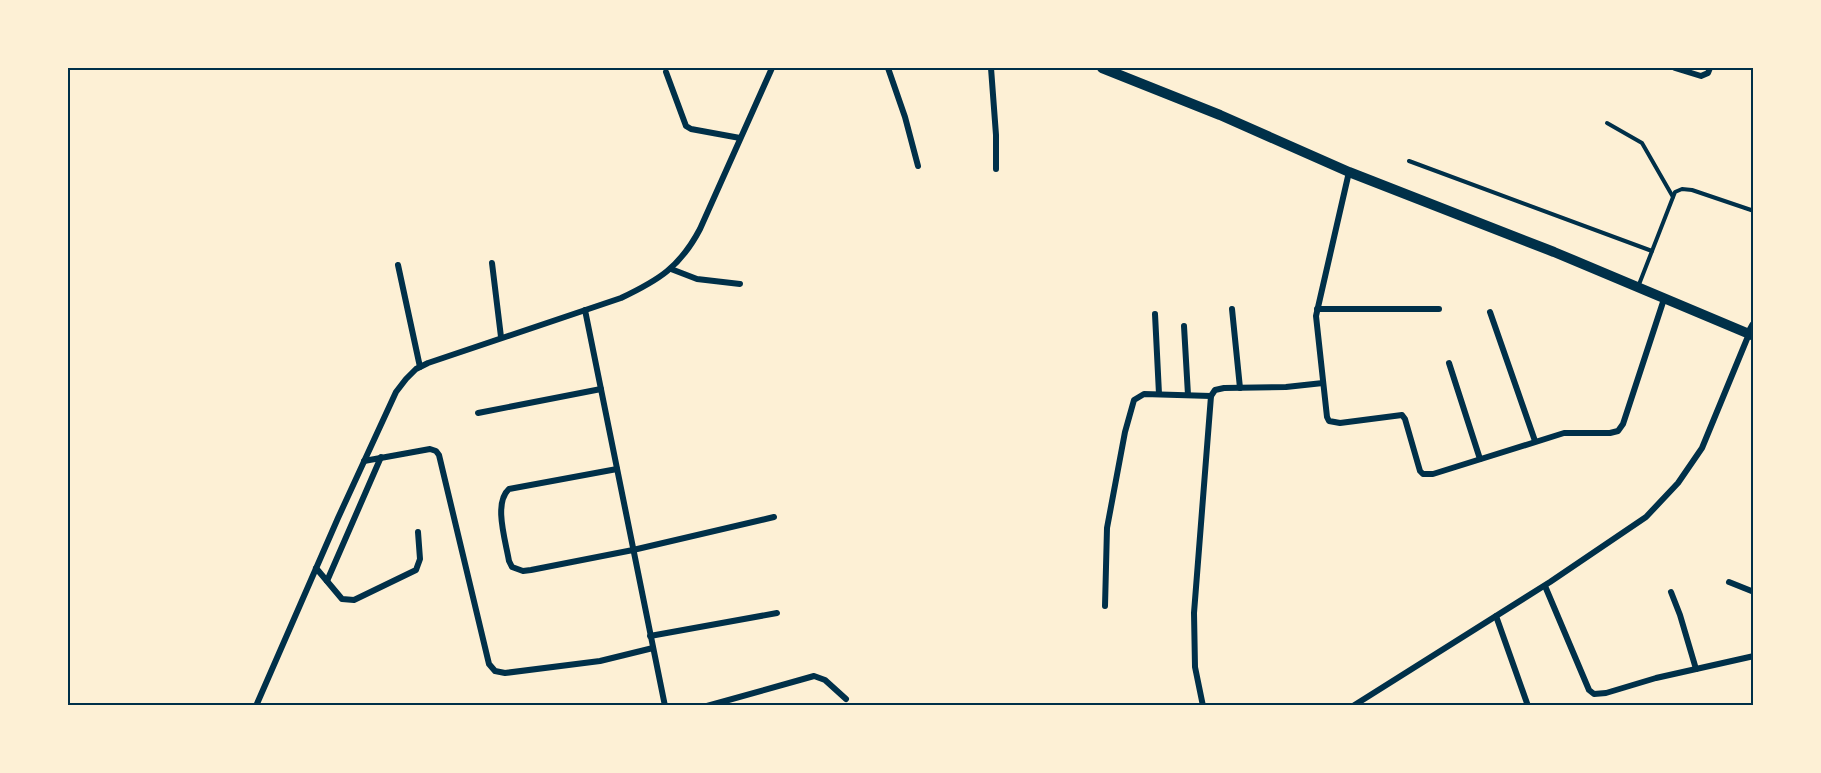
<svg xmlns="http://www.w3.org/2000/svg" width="1821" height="773" font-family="Roboto,sans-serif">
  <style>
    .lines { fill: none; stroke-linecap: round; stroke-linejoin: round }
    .service { stroke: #003049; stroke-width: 4 }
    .minor { stroke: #003049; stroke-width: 6 }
    .tertiary { stroke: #003049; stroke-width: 9 }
    .secondary { stroke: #003049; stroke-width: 10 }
    .neatline { fill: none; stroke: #003049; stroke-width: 2 }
  </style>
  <rect width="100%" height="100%" fill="#fdf0d5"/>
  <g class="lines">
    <g class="service">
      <path d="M1607,123l35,20 31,54"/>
      <path d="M1409,161l243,90"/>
      <path d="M1638,287l37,-95 7,-3 10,1 62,21"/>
    </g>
    <g class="minor">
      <path d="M888,68l17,49 13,49"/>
      <path d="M991,68l5,67v34"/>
      <path d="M1675,68l26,8 7,-3 2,-5"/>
      <path d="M666,72l20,54 5,3 49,9"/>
      <path d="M1349,172l-33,144 11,101 2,4 11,2 62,-8 3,4 15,52 3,3h10l131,-41h46l8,-2 5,-7 41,-125"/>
      <path d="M492,263l9,74"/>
      <path d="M398,265l22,102"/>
      <path d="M671,269l26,10 43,5"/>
      <path d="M1232,309l8,79"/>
      <path d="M1317,309h122"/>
      <path d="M585,310l80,396"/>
      <path d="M1490,312l45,129"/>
      <path d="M1155,314l4,80"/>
      <path d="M1184,326l4,69"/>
      <path d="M1449,363l31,96"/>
      <path d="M478,413l123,-24"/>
      <path d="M364,461l66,-12 6,2 3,4 50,209 6,7 10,2 95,-12 53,-13"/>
      <path d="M617,469l-108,20c-16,14 -3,53 0,72l3,6 11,4 8,-1 102,-20 141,-33"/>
      <path d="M316,568l26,31 12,1 62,-30 4,-11 -2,-27"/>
      <path d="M327,581l54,-124"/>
      <path d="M1729,582l25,10"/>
      <path d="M1545,586l44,104 5,4 12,-1 50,-15 98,-22"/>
      <path d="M1671,592l9,23 16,54"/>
      <path d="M1105,606l2,-78 18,-96 9,-32 10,-6 67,2"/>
      <path d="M1496,616l32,90"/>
      <path d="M650,636l127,-23"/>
      <path d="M256,706l82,-188 58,-126 10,-13 10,-10 12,-6 193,-65c38,-18 59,-31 79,-69l72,-161"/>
      <path d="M707,706l107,-30 11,4 21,19"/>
      <path d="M1203,706l-8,-39 -1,-54 17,-217 4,-6 9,-2 62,-1 37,-4"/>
      <path d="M1353,706l197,-124 96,-65 32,-34 24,-35 47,-114"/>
    </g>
    <path class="tertiary" d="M1749,334l5,-9"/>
    <path class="secondary" d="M1102,68l118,47 129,57 205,80 200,84"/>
  </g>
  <rect width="1821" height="773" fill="none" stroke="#fdf0d5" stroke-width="138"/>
  <rect x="69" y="69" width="1683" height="635" class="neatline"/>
</svg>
